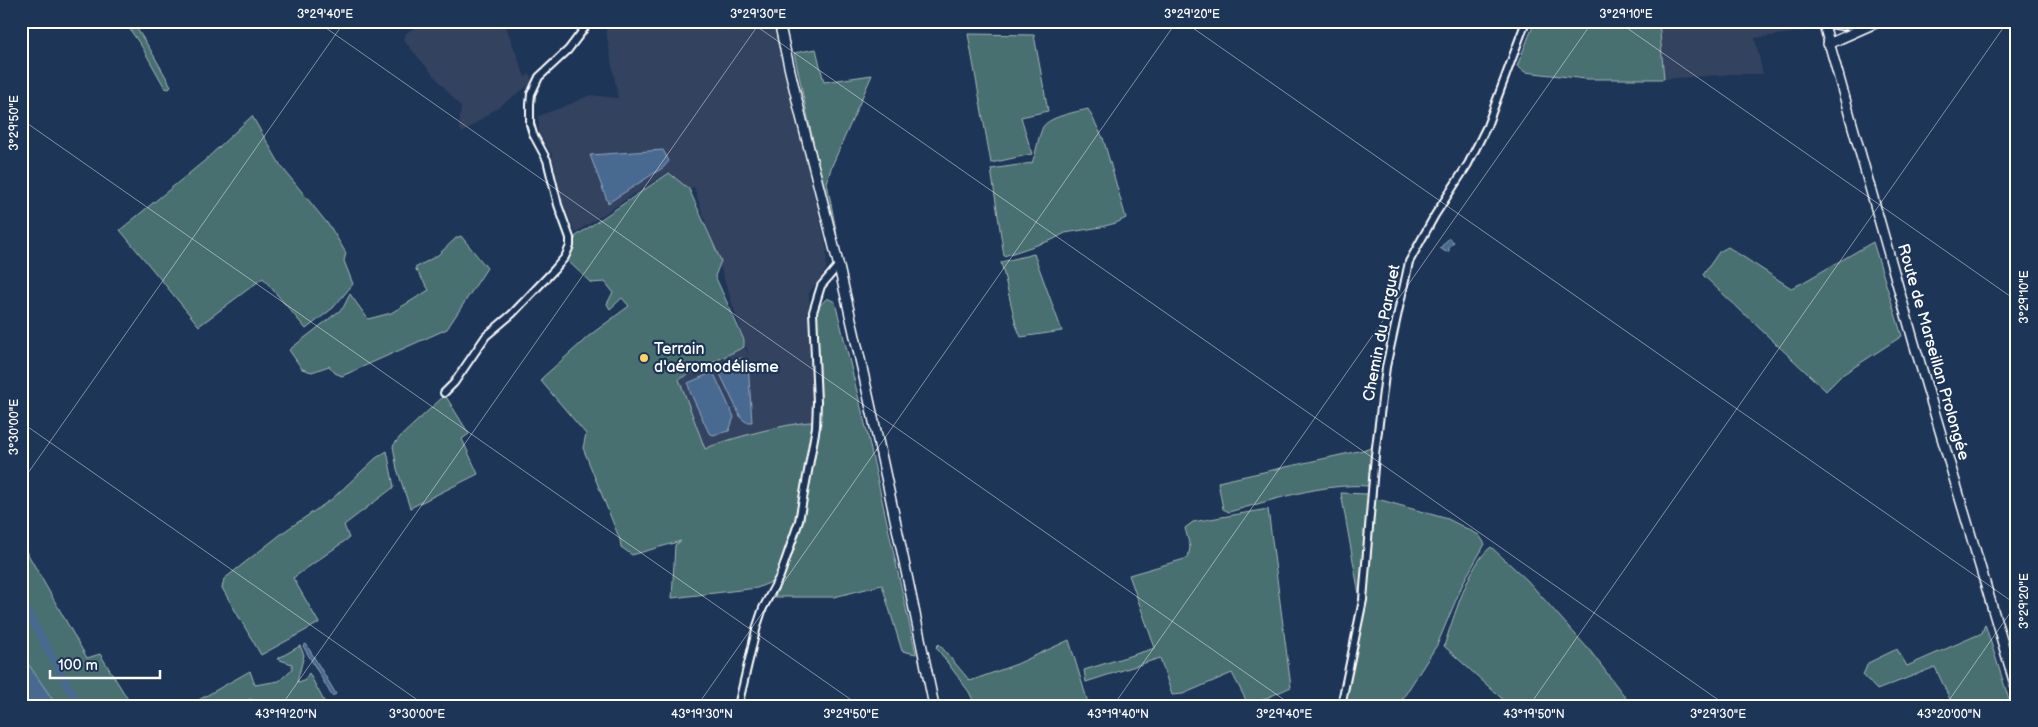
<svg xmlns="http://www.w3.org/2000/svg" width="2038" height="727" font-family="'Balsamiq Sans',sans-serif">
  <style>
    .built { fill: #33425f }
    .green { fill: #496f71; stroke: #a4b7b8 }
    .water { fill: #4a6a90; stroke: #92a6bc }
    .lines { fill: none; stroke-linecap: round; stroke-linejoin: round }
    .canal { stroke: #4a6a90; stroke-width: 8 }
    .street-casing { stroke: #fff; stroke-width: 10 }
    .secondary-casing { stroke: #fff; stroke-width: 12 }
    .street { stroke: #1d3557; stroke-width: 6 }
    .secondary { stroke: #1d3557; stroke-width: 9 }
    .ticks { fill: none; stroke: #fff; stroke-width: 1; stroke-opacity: 0.45 }
    .poi-dot { fill: #ffd166; stroke: #1d3557; stroke-width: 2 }
    .labels { text-anchor: middle; dominant-baseline: central; stroke-width: 4.5; stroke-linejoin: round; paint-order: stroke }
    .street-label { font-size: 16px; fill: #fff; stroke: #1d3557 }
    .poi-label { font-size: 16px; fill: #fff; stroke: #1d3557; text-anchor: start }
    .neatline { fill: none; stroke: #fff; stroke-width: 2 }
    .ticks-label { font-size: 12px; text-anchor: middle; fill: #fff }
  </style>
  <rect width="100%" height="100%" fill="#1d3557"/>
  <filter id="ink" filterUnits="userSpaceOnUse"><feTurbulence type="fractalNoise" baseFrequency=".02" numOctaves="2"/><feDisplacementMap in="SourceGraphic" scale="10" xChannelSelector="R" yChannelSelector="G"/><feConvolveMatrix kernelMatrix="1 2 1 2 8 2 1 2 1" color-interpolation-filters="sRGB"/></filter>
  <g filter="url(#ink)">
    <g class="built">
      <path d="M425,21h79l21,56 5,-3 2,9 -70,50 -3,-7 2,-19 -57,-66 2,-8z"/>
      <path d="M604,21h168l55,228 -1,21 -17,23 5,129 -109,27 -26,-69 65,-33 5,8 -55,-168 -5,2 -21,-17 -93,61 -14,-36 -9,-42 -13,-22 -1,-17 30,-11 22,-10 28,3z"/>
      <path d="M1659,21h152l3,9 -59,8 8,36h-29l-70,5z"/>
    </g>
    <g class="green">
      <path d="M124,21h8l18,28 21,37 -2,3 -4,-1 -23,-41z"/>
      <path d="M1535,21h124l5,58h-78l-61,-7 -8,-6z"/>
      <path d="M968,34l66,1 14,76 -27,6 11,37 -41,9z"/>
      <path d="M816,49l8,33 48,-7 -41,93 -4,15 10,52 -3,3 -40,-185z"/>
      <path d="M1088,109l15,29 23,80 -10,5 -15,4 -36,6 -13,7 -48,16 -13,-87 41,-6c5,-11 5,-23 10,-34 4,-12 34,-17 46,-20z"/>
      <path d="M252,116l29,50 50,62 15,25 -2,8 9,23 -20,24 -27,21 -43,-51 -64,48 -79,-96 83,-68z"/>
      <path d="M669,173l20,16 32,72 -6,15 29,64v7l-65,32 26,70c17,-9 91,-28 109,-27l-17,96 -3,5 -20,58 -17,7 -85,10 3,-53 6,-4 -49,14 -11,-8 -1,-7 -37,-92 3,-14 -45,-53 1,-3 48,-43 39,-29 -7,-8 -12,11 -3,-5 6,-12 -8,-10 -14,1 -23,-22 8,-25z"/>
      <path d="M461,236l26,32 -40,61 -105,47 -7,-3 -6,-7 -17,6 -10,-3 -13,-19 54,-42 7,-14 18,25 23,-6 38,-23 -14,-22 23,-13 18,-17z"/>
      <path d="M1873,242l29,94 -60,39 -16,16 -123,-116 16,-23 9,-5 63,41 11,-5z"/>
      <path d="M1034,254l28,77 -41,6 -5,-12 -15,-63z"/>
      <path d="M827,298l8,4 32,130 49,222 -14,-3 -20,-66 -48,12h-59l27,-77 18,-95 -3,-61v-55z"/>
      <path d="M445,395l24,39 -7,5 16,35 -68,34 -13,-39 -4,-23 7,-9z"/>
      <path d="M1372,448l-4,38c-46,-3 -95,14 -139,26l-6,-3 -5,-27z"/>
      <path d="M387,451l7,36 -50,38 5,13 -56,40 26,45 -58,32 -39,-67 2,-9 61,-48 47,-32 44,-41z"/>
      <path d="M1341,493l27,1 -8,106z"/>
      <path d="M1374,498l74,21 31,16 6,9 -21,37 -27,64 -39,61h-53l22,-109z"/>
      <path d="M1268,509l23,178 -42,19 -17,-33 -49,21 -11,1 -12,-37 -74,24 -2,-12 71,-22 -26,-73 59,-17 2,-11 -5,-19 8,-6z"/>
      <path d="M21,542l66,116 13,-4 32,52h-111z"/>
      <path d="M1491,547l36,33 64,72 41,54h-122l-66,-60c9,-26 25,-83 47,-99z"/>
      <path d="M1985,624l26,82h-58l-18,-39 -58,23 -14,-15 5,-12 29,-14 10,17 75,-33z"/>
      <path d="M2017,629v29l-8,-27z"/>
      <path d="M1069,640l20,66h-113l-7,-14 -33,-45 3,-3 31,37 47,-17z"/>
      <path d="M300,646l4,9 -7,27 7,-1 5,-8 17,32 -2,1h-62l-11,-7 -4,1 -6,6h-53l62,-35 5,14 24,-4 13,-12v-5l-15,-5z"/>
    </g>
    <g class="water">
      <path d="M663,150l6,11 -5,6 -56,36 -18,-48z"/>
      <path d="M1449,238l5,4 -5,6v3l-3,1 -6,-4z"/>
      <path d="M741,358l7,5 4,59h-6l-5,-4 -21,-44 2,-8z"/>
      <path d="M711,373l4,3 19,41 -5,14 -16,4 -4,-2 -19,-41 -2,-9z"/>
      <path d="M306,644l30,50 -4,2 -29,-50z"/>
      <path d="M21,656l6,6 30,44h-36z"/>
    </g>
    <g class="lines">
      <path class="canal" d="M21,600l58,106"/>
      <defs>
        <g id="street">
          <path d="M444,393l10,-10 32,-47 26,-22 42,-44 11,-13 5,-11v-8l-12,-33 -11,-45 -14,-26 -3,-10v-20l1,-10 8,-17 29,-27 22,-29"/>
          <path d="M738,706l19,-80 6,-18 17,-32 19,-55 17,-94 1,-25 -4,-90 8,-26 17,-20"/>
          <path d="M1341,706l22,-106 12,-145 11,-88 23,-105 26,-47 33,-51 19,-38 39,-105"/>
        </g>
        <g id="secondary">
          <path d="M779,21c17,83 40,164 60,246 34,146 65,292 95,439"/>
          <path d="M1823,21l91,322 103,348"/>
          <path d="M1823,22l19,3 27,-3"/>
          <path d="M1828,44l52,-23"/>
        </g>
      </defs>
      <use href="#street" class="street-casing"/>
      <use href="#secondary" class="secondary-casing"/>
      <use href="#street" class="street"/>
      <use href="#secondary" class="secondary"/>
    </g>
  </g>
  <path class="ticks" d="M316,21l977,685M749,21l978,685M1183,21l834,584M1617,21l400,280M21,119l839,587M21,422l405,284M21,483l324,-462M281,706l480,-685M697,706l480,-685M1113,706l480,-685M1529,706l479,-685M1945,706l72,-103"/>
  <circle class="poi-dot" cx="644" cy="358" r="5"/>
  <g class="labels">
    <g class="street-label">
      <text transform="translate(1382 333) rotate(-79)">Chemin du Parguet</text>
      <text transform="translate(1933 352) rotate(74)">Route de Marseillan Prolongée</text>
    </g>
    <g class="poi-label">
      <text x="654" y="349">Terrain<tspan x="654" dy="18">d'aéromodélisme</tspan></text>
    </g>
  </g>
  <rect width="2038" height="727" fill="none" stroke="#1d3557" stroke-width="55"/>
  <path d="M50 670v8h110v-8" fill="none" stroke="#ffffff" stroke-width="2.5"/>
  <text x="58" y="670" font-size="15" fill="#ffffff" stroke="#1d3557" stroke-width="4" paint-order="stroke">100 m</text>
  <rect x="28" y="28" width="1982" height="672" class="neatline"/>
  <g class="ticks-label">
    <text x="325" y="18">3°29'40"E</text>
    <text x="758" y="18">3°29'30"E</text>
    <text x="1192" y="18">3°29'20"E</text>
    <text x="1626" y="18">3°29'10"E</text>
    <text transform="translate(14 123) rotate(-90)" y="4">3°29'50"E</text>
    <text transform="translate(2024 297) rotate(-90)" y="4">3°29'10"E</text>
    <text transform="translate(14 427) rotate(-90)" y="4">3°30'00"E</text>
    <text transform="translate(2024 601) rotate(-90)" y="4">3°29'20"E</text>
    <text x="286" y="718">43°19'20"N</text>
    <text x="417" y="718">3°30'00"E</text>
    <text x="702" y="718">43°19'30"N</text>
    <text x="851" y="718">3°29'50"E</text>
    <text x="1118" y="718">43°19'40"N</text>
    <text x="1284" y="718">3°29'40"E</text>
    <text x="1534" y="718">43°19'50"N</text>
    <text x="1718" y="718">3°29'30"E</text>
    <text x="1949" y="718">43°20'00"N</text>
  </g>
</svg>
